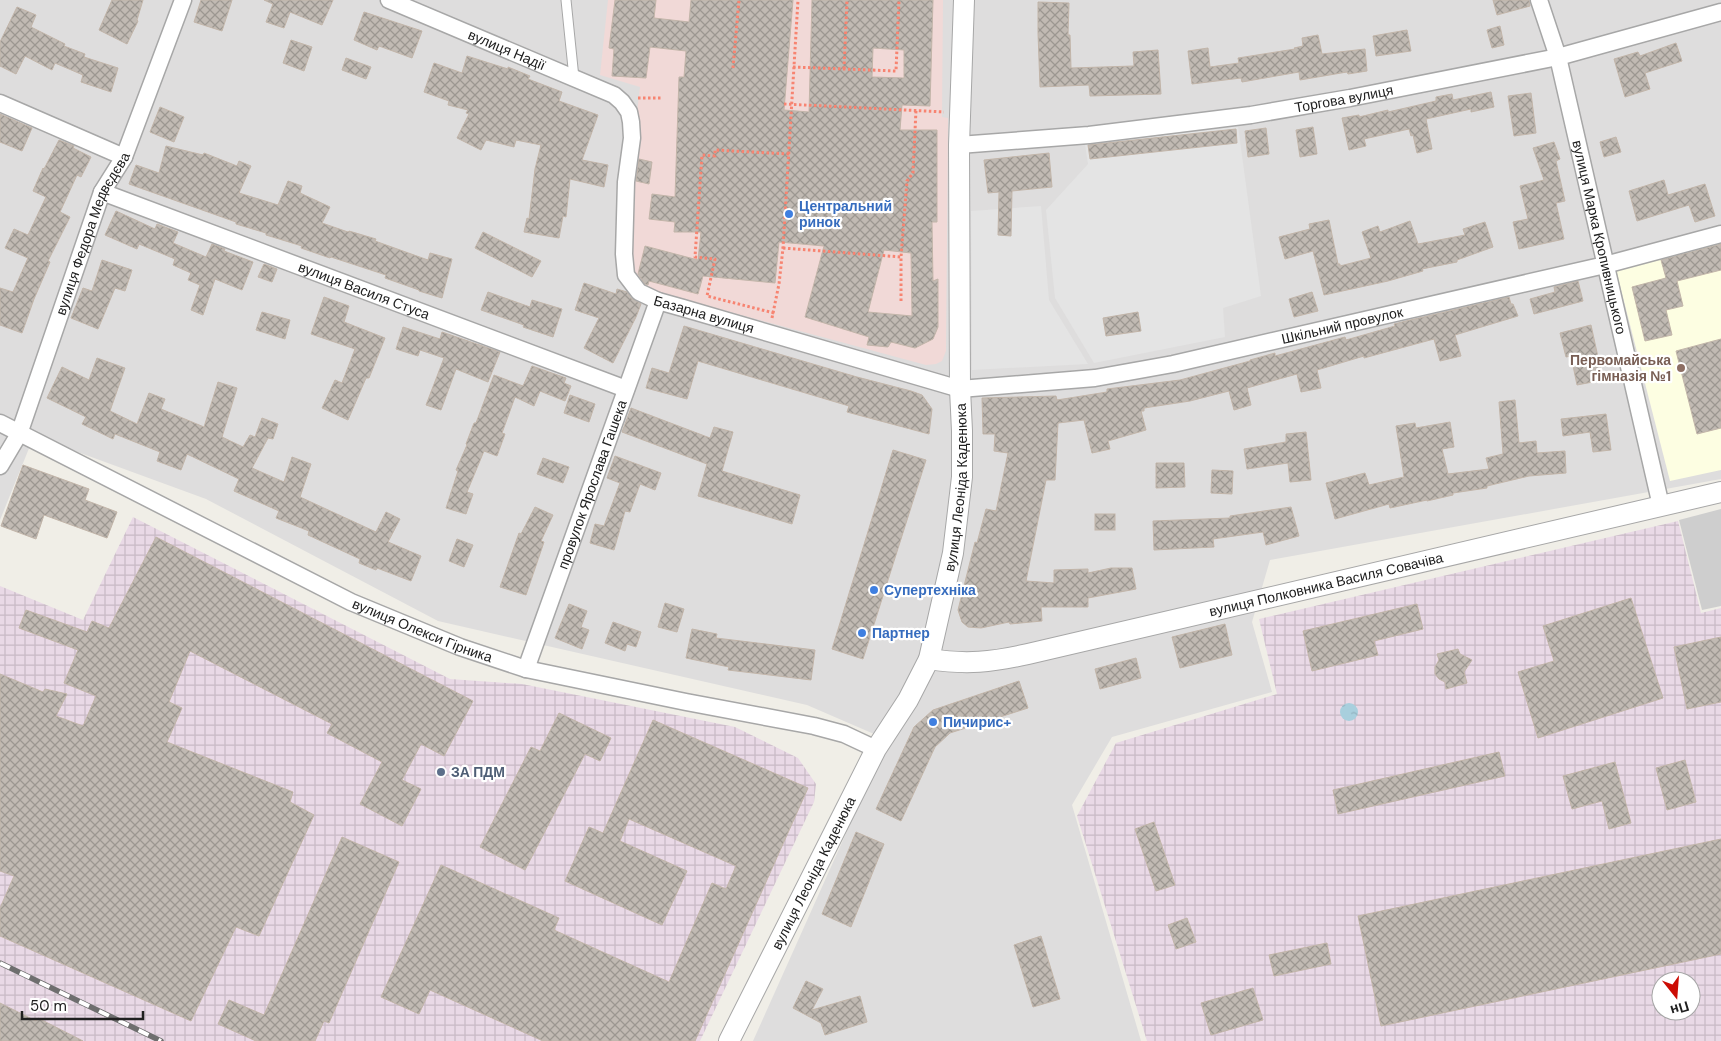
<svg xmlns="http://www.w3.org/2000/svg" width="1721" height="1041" font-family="'DM Sans',sans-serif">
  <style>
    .residential { fill: #dedddd }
    .commercial { fill: #f1d9d7 }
    .industrial { fill: url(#industrial-grid); fill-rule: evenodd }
    .education { fill: #fdfee2 }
    .religious { fill: #cecece }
    .parking { fill: #e4e4e4 }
    .water { fill: url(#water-ripples) }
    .building { fill: url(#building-cross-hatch); stroke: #c2b5a9; fill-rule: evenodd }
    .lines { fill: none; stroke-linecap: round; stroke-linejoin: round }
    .service-casing { stroke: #a7a7a7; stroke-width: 11 }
    .minor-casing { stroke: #a7a7a7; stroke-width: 19 }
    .tertiary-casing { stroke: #a7a7a7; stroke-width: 22 }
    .path { stroke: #f78471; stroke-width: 3; stroke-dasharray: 2.5 2.5; stroke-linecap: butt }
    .service { stroke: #fff; stroke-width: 9 }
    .minor { stroke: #fff; stroke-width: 16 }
    .tertiary { stroke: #fff; stroke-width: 20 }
    .rail-casing { stroke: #6e6e6e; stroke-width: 5.5 }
    .rail { stroke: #fff; stroke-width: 4; stroke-dasharray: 11; stroke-linecap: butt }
    .shop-dot { fill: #3f7fe0; stroke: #fff; stroke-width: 2 }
    .education-dot { fill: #8d6e63; stroke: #fff; stroke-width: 2 }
    .service-dot { fill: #5c6f8a; stroke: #fff; stroke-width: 2 }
    .labels { text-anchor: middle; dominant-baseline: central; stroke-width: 4.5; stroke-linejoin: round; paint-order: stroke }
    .street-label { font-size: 14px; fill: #202020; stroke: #fff }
    .shop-label { font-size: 14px; font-weight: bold; fill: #366cbe; stroke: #fff; text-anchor: start }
    .education-label { font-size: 14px; font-weight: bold; fill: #785e54; stroke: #fff; text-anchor: end }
    .service-label { font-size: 14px; font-weight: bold; fill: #4e5e75; stroke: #fff; text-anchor: start }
  </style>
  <defs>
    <pattern id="industrial-grid" width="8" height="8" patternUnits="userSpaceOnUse" patternTransform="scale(1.25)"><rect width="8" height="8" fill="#e9d9e6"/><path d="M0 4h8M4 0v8" fill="none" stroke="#c8bac5"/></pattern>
    <pattern id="water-ripples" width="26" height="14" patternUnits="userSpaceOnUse" patternTransform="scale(1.25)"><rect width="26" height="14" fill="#a8cfdd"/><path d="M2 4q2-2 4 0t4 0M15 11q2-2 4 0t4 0" fill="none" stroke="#90b1bd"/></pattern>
    <pattern id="building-cross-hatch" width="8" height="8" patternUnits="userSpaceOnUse" patternTransform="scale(1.25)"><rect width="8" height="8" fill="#c1bab3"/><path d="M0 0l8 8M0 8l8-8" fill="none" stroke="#9c9791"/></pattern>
  </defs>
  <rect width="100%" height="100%" fill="#f0eee7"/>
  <path class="residential" d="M0,0h1721v479l-451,81 -18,62 20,70 -160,45 -40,68 69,236h-388l129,-288 -8,-19 -67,-29 -369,-84 -232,-122 -172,-63 -34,84z"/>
  <path class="commercial" d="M608,0h335l-1,117 6,1 -2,233 -4,10 -6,3 -10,1 -282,-76 -13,-21 -1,-97 10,-84 -40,-12z"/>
  <g class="industrial">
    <path d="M133,517l317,162 72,5 213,43 63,31 18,26 -2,18 -114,239h-700v-455l83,34z"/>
    <path d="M1678,521l23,92 20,-5v433h-574l-70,-225 39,-73 161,-49 -18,-75zM1661,981h30v30h-30z"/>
  </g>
  <path class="education" d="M1721,239v231l-51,11 -55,-215z"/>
  <path class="religious" d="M1721,509v97l-19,4 -23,-90z"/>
  <g class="parking">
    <path d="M1238,126l23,170 -38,12 2,29 -131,26 -39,-65 -9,-88 42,-46 -3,-20z"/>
    <path d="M1041,206l8,94 39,64 -116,6 -1,-159z"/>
  </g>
  <circle class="water" cx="1349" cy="712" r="9"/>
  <g class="building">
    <path d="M112,0h31l-6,20 1,1 -11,23 -28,-14z"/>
    <path d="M201,0h31l-10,31 -28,-9z"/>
    <path d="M264,0h69l-11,25 -32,-13 -6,16 -18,-6 7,-18z"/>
    <path d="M615,0h41l-2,18 35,4 2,-22h102l-9,110 25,2 3,-112h121l-3,106 -28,-1 -2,25h37v92h-5l1,59 5,-2v48l-5,12 -18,9 -24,-6 -3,5 -21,-2 2,-8 -64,-20 19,-71 -45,-4 -4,41 -72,-7 -5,18 -49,-13 -1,4 -3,-1 -7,-10 7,-28 53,14 3,-28h-27l1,-10 -26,-3 3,-25 23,3 4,-120h5l2,-26 -36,-4 -4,31 -34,-2 2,-27 -5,-1zM873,48l31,2v28l-32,-1zM884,250l27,3 1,63 -44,-4z"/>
    <path d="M1493,0h36l1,6 -33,9z"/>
    <path d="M1038,2l31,1 -1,32h2l1,33 63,-2 -1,-14 25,-2 3,44 -71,2 -1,-11 -49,2 -2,-54z"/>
    <path d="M17,7l19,8 -5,12 34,17 -1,2 21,8 -1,3 34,11 -7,24 -30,-10 2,-7 -28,-12 -3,7 -27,-14 -9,18 -16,-8v-24z"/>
    <path d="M364,12l58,19 -10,27 -33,-12 -2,4 -23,-10z"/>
    <path d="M1500,26l4,19 -12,3 -5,-18z"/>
    <path d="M1407,30l4,21 -35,5 -3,-20z"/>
    <path d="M1318,35l4,19 43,-5 2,22 -19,3 -1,-2 -47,8 -1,-8 -57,10 -1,-4 -49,6 -4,-33 20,-3 2,19 29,-4 -1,-5 57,-9 -1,-1 9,-2 -1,-8z"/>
    <path d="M291,40l21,7 -8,24 -21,-8z"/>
    <path d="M1676,43l6,18 -37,12 5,16 -25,8 -11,-38 24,-7 2,4z"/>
    <path d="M467,56l41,13v-2l22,9 -2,3 34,13 -3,9 39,14 -16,45 26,5 -4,22 -34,-8 -4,38 -3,-1 -4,22 -35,-6 3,-14 2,1 6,-50 6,-24 -25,-5 -2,7 -28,-7 -5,10 -24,-12 12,-24 -3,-1 2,-3 -20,-5 1,-4 -25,-9 10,-29 28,10z"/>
    <path d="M346,58l25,9 -5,12 -24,-9z"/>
    <path d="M1491,92l3,15 -23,5v-3l-45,10 6,30 -15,4 -4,-18 -2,1 -2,-7 -45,10 2,7 -17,4 -7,-32 17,-3v2l29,-7v2l48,-11v-4l16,-3 1,6z"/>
    <path d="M1531,93l5,40 -22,3 -6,-40z"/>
    <path d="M160,107l24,10 -10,25 -24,-10z"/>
    <path d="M0,114l32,14 -10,23 -22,-9z"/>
    <path d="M1313,127l4,27 -17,3 -4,-27z"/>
    <path d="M1266,128l3,26 -21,3 -3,-26z"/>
    <path d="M1236,129l1,14 -147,16 -2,-14z"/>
    <path d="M1616,137l5,15 -17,5 -4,-15z"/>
    <path d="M59,140l15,6 -1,2 18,9 -10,20 -4,-2 -17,37 10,5 -22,44 2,1 -16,37 -12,34 -22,-8v-37l13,4 15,-34 -23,-10 9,-19 14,6 18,-38 -13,-6 10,-23 1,1z"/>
    <path d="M1554,142l6,17 -4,2 9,40 -9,2 8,36 -45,10 -6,-27 15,-3 -8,-33 24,-6 -11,-32z"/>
    <path d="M166,146l37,9 1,-2 33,13 2,-5 12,5 -12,27 39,12 10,-24 14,5 -2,7 30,14 -8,16 26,9 1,-1 27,8 -1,2 53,19 2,-7 22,6 -10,39 -23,-7v-1l-34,-12 1,-3 -55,-18 -1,1 -29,-10 1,-2 -36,-11v-2l-30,-9v-2l-107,-38 7,-19 23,8z"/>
    <path d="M1049,153l3,34 -40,4 -1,45 -13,-1 1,-43 -11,1 -4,-33z"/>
    <path d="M639,159l13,3 -3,22 -13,-3z"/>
    <path d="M1664,180l4,15 37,-11 10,32 -20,6 -6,-17 -52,16 -8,-30z"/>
    <path d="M116,211l39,18 2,-5 21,8 -5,11 33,14 6,-13 13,5 -1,2 29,11 -11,28 -27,-11 -12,36 -12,-5 9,-25 -12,-5 3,-7 -18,-8 2,-6 -36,-15 -2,5 -32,-14z"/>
    <path d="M1329,220l9,44h2v2l31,-8 -9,-26 16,-6 2,6 30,-11 8,23 47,-9 -2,-6 22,-7 8,25 -36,13v2l-35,7 1,2 -35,10 -64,14 -11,-44 -28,8 -6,-22 31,-8 -1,-5z"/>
    <path d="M483,232l58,29 -9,16 -57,-29z"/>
    <path d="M1721,244v26l-44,11 6,25 -17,4 6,25 -27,6 -13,-54 34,-9 -5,-18z"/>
    <path d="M102,260l30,10 -7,21 -10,-3 -17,41 -27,-11 12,-30 9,3z"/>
    <path d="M264,264l13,5 -5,13 -14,-5z"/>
    <path d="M1578,281l5,20 -49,13 -4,-15 25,-7 -1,-5z"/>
    <path d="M584,283l32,11 1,-5 10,3 4,6 10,6 -5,13 -23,46 -29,-15 15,-30 -24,-8z"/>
    <path d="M488,292l42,15 2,-7 30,9 -9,28 -30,-10 1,-2 -43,-15z"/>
    <path d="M1312,292l6,19 -24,6 -5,-18z"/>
    <path d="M324,297l25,9 -5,16 41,16 -16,40h-3l-18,42 -26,-12 13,-28 7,3 13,-34 -44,-15z"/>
    <path d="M1509,297l2,7h2l5,12 -63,19 6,21 -21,5 -6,-22 -70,19v-2l-47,14 4,18 -20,4 -4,-18 -50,14 4,17 -17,5 -5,-19 -39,10 -46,7v3h-3l5,19 -38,11 2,8 -18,4 -8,-33 -26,3 -3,57h-9l-20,101 28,2v-13l34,-1v4l23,-5h21l4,21 -48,9v9h-47l1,14 -32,3 -1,-2 -28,6 -13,-1 -6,-5 -4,-12 17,-68 2,1 9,-34 10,2 12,-58 -14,-2 1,-17h-12l-1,-36 74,-2 1,4 50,-8v-3l73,-9 70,-19v-1l25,-7v3l70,-19 1,3 49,-14 -1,-2 12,-3z"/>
    <path d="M262,312l28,8 -5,19 -29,-9z"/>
    <path d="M1138,312l3,19 -35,5 -3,-18z"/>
    <path d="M1591,325l12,55 -26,5 -6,-29 -5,1 -6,-24z"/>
    <path d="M684,326l173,51 54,14 11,4 10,14 -3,25 -82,-22 2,-6 -151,-45 -11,38 -41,-11 6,-20 17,5z"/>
    <path d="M403,327l37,12 2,-7 58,20 -12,30 -32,-13 -15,41 -15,-5 18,-47 -24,-8 -2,6 -22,-7z"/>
    <path d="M1721,339v89l-24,6 -21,-83z"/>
    <path d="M97,358l28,10 -15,43 27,13 12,-31 16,6 -4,10 43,18 14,-45 19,6 -15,49 21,10 7,-12 5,2 7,-19 16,6 -5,15 -5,-1 -16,30 32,14 8,-25 19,7 -11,33 76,35 10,-20 14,7 -12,23 33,14 -10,25 -34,-13 -1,2 -17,-7 1,-4 -52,-24 1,-4 -33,-13 3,-7 -45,-20 5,-12 -52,-25 -6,16 -24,-9 3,-9 -45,-18 -2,5 -31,-15 4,-7 -39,-19 15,-31 27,13z"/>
    <path d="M532,366l34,12 -2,5 7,3 -6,15 -25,-10 -6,15 -19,-9 -13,36 3,1 -8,22 -13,-5 -17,41 6,2 -7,20 -20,-6 12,-37 -2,-1 11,-25 -1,-1 8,-21h2l18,-48 29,11z"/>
    <path d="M570,395l25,9 -6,18 -25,-9z"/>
    <path d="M1515,400l4,43 17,-2 1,12 28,-2 1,22 -37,3 -42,10v2l-34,5v2l-26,6v-1l-37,8 -1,-4 -54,15 -9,-36 39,-10 4,12 35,-8 -8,-51 19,-3 1,5 34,-6 4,25 -12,2 6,25 41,-5 -3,-11 17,-4 -4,-52z"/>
    <path d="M631,408l79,30 4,-11 19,5 -11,39 78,24 -8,29 -94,-28 9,-32 -85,-32z"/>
    <path d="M1606,414l5,36 -18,2 -3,-20 -27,4 -2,-17z"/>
    <path d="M1306,432l5,48 -21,2 -2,-19 -41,6 -3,-20 42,-7v-8z"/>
    <path d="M893,450l33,10 -63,199 -31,-10z"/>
    <path d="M615,456l46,17 -6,17 -15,-6 -10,28 -5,-1 -11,39 -24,-7 5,-19 9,2 16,-43 -13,-5z"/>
    <path d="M543,458l26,9 -6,16 -26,-9z"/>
    <path d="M1156,463h28l1,24 -29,1z"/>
    <path d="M23,465l66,24 -4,11 32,12 -10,26 -63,-23 -8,24 -35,-13z"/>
    <path d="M1212,470l21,1 -1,23 -21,-1z"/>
    <path d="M535,507l18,8 -12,26 3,1 -18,53 -26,-8 19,-54 2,1z"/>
    <path d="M1291,507l8,29 -33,9 -3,-13 -50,7 1,8 -60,3 -1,-29 77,-3v-2z"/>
    <rect x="1095" y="514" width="20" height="16"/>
    <path d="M156,537l317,164 -29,55 -23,-12 -19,36 19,9 -19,37 -42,-22 22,-42 -55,-29 5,-9 -142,-73 -21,51 13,6 -15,34 126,50 -3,10 24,13 -55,121 -23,-9 -45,94 -191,-85v-28l14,-32 -14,-5v-197l43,18 2,-3 22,5 -11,22 27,10 13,-30 -32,-13 14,-33 -59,-22 7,-18 61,22 5,-11 17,7z"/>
    <path d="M457,539l16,6 -9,22 -15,-6z"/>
    <path d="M1631,598l32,100 -125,40 -20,-66 36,-11 -11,-35z"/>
    <path d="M665,603l19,6 -7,23 -19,-5z"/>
    <path d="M569,604l18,7 -6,16 8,3 -7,19 -27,-11z"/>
    <path d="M1417,604l6,25 -49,12 4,14 -66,16 -9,-40z"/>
    <path d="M613,622l28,10 -5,15 -9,-3 -2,7 -20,-8z"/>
    <path d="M1225,624l7,31 -52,13 -8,-31z"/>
    <path d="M692,629l25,5 -1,4 99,12 -4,30 -83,-10 1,-3 -43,-9z"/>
    <path d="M1721,637v65l-34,7 -13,-62z"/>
    <path d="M1458,649l2,5 12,6 -8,12 3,11 -21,6 -1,-7 -6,-3 -4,-5v-7l4,-7 -2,-6z"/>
    <path d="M1136,658l5,20 -41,11 -5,-20z"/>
    <path d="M1019,681l9,27 -78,25 -15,14 -34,74 -25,-12 38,-82 19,-17z"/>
    <path d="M559,713l52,25 -11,23 -15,-7 -60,116 -45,-23 51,-100 9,4z"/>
    <path d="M653,720l155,68 -113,253h-152l-113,-51 -11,24 -38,-17 60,-132 118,53 -5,12 115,52 43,-99 14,6 10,-23 -107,-47 -9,22 67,30 -25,54 -97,-44 24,-54 14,6z"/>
    <path d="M1499,752l6,24 -167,38 -5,-24z"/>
    <path d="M1685,760l11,42 -29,8 -11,-42z"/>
    <path d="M1615,762l16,61 -22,6 -7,-28 -30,8 -9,-33z"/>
    <path d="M1154,822l21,63 -19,6 -21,-62z"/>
    <path d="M856,832l28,12 -33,83 -29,-13z"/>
    <path d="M342,837l57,25 -70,161 -5,-2 -9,20h-59l-38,-17 11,-24 35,15z"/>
    <path d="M1721,839v115l-340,72 -23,-110z"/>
    <path d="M1187,918l9,24 -20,7 -8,-24z"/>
    <path d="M1041,936l19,63 -27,8 -19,-62z"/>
    <path d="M1327,943l4,21 -57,12 -5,-21z"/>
    <path d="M806,981l17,8 -11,21 48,-14 7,26 -42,13 -4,-12 -28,-15z"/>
    <path d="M1253,988l10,32 -52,15 -10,-32z"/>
    <path d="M0,1003l36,18 2,-3 45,23h-83z"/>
  </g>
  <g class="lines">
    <defs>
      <path id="service" d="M566,0l8,78"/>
      <g id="minor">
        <path id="s1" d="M389,0l225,95 8,7 7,10 2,10 1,16 -6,44 -2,72 2,21 13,17 19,9 25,7 277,81 135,-11 78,-14 432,-99 116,-31"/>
        <path id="s2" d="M1539,0l19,57 103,449"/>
        <path d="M0,103l124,54"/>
        <path id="s3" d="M959,145l130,-10 162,-20 99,-17 208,-41 163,-45"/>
        <path id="s4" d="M102,192l524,197"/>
        <path id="s5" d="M0,423l351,179 109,45 66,22 160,33 128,24 30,8 32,15"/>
        <path id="s6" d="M0,466l19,-32 83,-242 22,-35 59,-157"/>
        <path id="s7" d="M526,669l132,-368"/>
      </g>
      <g id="tertiary">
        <path id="s8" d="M929,659c38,6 63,3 99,-5l693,-162"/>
        <path id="s9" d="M729,1041l147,-292 32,-49 21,-41 24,-106 9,-76v-46l-2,-42 -1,-244 5,-145"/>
      </g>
    </defs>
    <use href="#service" class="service-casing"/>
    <use href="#minor" class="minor-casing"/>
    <use href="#tertiary" class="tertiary-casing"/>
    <g class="path">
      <path d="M793,67l103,4 3,-71"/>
      <path d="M733,68l6,-68"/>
      <path d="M844,69l3,-69"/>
      <path d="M638,98h24"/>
      <path d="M784,104l160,8"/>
      <path d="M783,248l118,9"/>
      <path d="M901,301v-44l6,-76 6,-8 3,-63"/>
      <path d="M774,313l-67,-17 8,-37 -20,-2 7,-102 13,1v-6l74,4"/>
      <path d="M772,318l7,-34 4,-36 15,-248"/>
    </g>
    <use href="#service" class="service"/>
    <use href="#minor" class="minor"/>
    <use href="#tertiary" class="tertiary"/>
    <defs>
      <path id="rail" d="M0,963l161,78"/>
    </defs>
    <use href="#rail" class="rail-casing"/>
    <use href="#rail" class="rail"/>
  </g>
  <g class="shop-dot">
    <circle cx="789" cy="214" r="5"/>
    <circle cx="874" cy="590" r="5"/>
    <circle cx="862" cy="633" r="5"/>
    <circle cx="933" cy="722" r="5"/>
  </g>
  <circle class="education-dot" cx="1681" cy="368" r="5"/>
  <circle class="service-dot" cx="441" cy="772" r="5"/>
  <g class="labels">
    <g class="street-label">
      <text stroke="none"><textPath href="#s1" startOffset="128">вулиця Надії</textPath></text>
      <text stroke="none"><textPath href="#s3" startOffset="388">Торгова вулиця</textPath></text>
      <text stroke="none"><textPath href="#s6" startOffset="251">вулиця Федора Медвєдєва</textPath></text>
      <text stroke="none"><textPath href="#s2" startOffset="245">вулиця Марка Кропивницького</textPath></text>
      <text stroke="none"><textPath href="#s4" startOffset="280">вулиця Василя Стуса</textPath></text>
      <text stroke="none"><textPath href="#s1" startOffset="521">Базарна вулиця</textPath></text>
      <text stroke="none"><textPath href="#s1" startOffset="1176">Шкільний провулок</textPath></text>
      <text stroke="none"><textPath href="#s7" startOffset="196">провулок Ярослава Гашека</textPath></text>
      <text stroke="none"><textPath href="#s9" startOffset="606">вулиця Леоніда Каденюка</textPath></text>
      <text stroke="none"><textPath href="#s8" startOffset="406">вулиця Полковника Василя Совачіва</textPath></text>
      <text stroke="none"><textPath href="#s5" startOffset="471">вулиця Олекси Гірника</textPath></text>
      <text stroke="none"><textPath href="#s9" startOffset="188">вулиця Леоніда Каденюка</textPath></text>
    </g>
    <g class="shop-label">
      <text x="799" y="206">Центральний<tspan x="799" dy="16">ринок</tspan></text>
      <text x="884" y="590">Супертехніка</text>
      <text x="872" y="633">Партнер</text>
      <text x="943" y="722">Пичирис+</text>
    </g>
    <g class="education-label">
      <text x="1671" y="360">Первомайська<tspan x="1671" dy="16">гімназія №1</tspan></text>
    </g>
    <g class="service-label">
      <text x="451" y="772">ЗА ПДМ</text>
    </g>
  </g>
  <g transform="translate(1676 996) rotate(163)"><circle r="24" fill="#ffffff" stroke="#a6a6a6"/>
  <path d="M0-4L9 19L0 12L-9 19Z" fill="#cc0c04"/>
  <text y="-8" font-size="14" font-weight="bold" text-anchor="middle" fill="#202020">Пн</text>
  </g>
  <path d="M22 1011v8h121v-8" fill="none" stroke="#202020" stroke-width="2.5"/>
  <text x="30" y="1011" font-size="15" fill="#202020" stroke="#ffffff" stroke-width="4" paint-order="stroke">50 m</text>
</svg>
